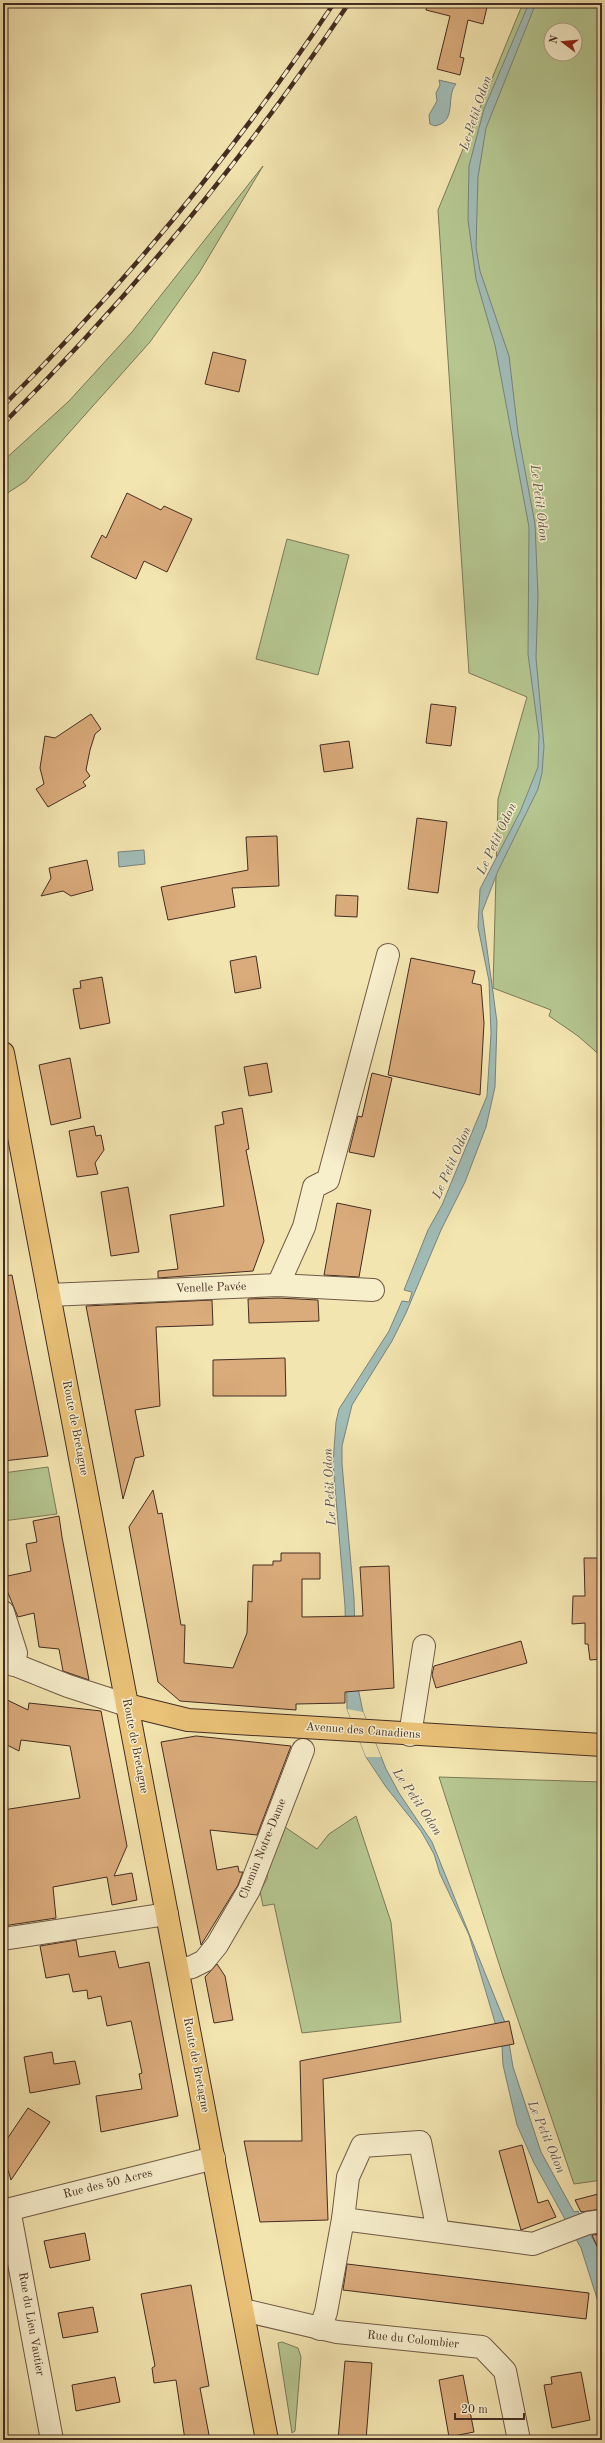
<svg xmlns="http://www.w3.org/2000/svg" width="605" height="2443" font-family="'Old Standard TT',serif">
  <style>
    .green { fill: #b5c690; stroke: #7c7959; fill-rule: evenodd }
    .water { fill: #a0bcb7; stroke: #7b827b }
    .pier { fill: #f3e5b0 }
    .building { fill: #daab7b; stroke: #442c22 }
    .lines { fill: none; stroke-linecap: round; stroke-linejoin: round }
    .minor-casing { stroke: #705a46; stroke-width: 24 }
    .major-casing { stroke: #442c22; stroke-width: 24 }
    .minor { stroke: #f7eecc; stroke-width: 22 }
    .major { stroke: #eac278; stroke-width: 22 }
    .rail-casing { stroke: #442c22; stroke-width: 4.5 }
    .rail { stroke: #f7eecc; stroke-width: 3; stroke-dasharray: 9; stroke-linecap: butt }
    .labels { text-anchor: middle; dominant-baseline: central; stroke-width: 3; stroke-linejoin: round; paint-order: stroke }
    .street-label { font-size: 12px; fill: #442c22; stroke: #f7eecc }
    .water-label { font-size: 13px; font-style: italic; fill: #5b5047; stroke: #f7eecc }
  </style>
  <rect width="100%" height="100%" fill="#f3e5b0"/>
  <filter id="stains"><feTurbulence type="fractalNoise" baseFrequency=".005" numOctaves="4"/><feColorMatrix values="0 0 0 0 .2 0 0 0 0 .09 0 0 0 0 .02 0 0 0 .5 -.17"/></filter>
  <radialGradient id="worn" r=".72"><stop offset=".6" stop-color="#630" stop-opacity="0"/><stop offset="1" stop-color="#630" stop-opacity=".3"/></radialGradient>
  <g class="green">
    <path d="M523,3h79v1054l-24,-21 -29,-20 2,-6 -58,-22 5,-189 29,-102 -58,-24 -31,-463zM551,30h24v24h-24z"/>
    <path d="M263,166l-64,107 -49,69 -124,139 -23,15v-35l66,-60 63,-69z"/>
    <path d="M287,539l62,16 -31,120 -62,-16z"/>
    <path d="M48,1467l9,47 -54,7v-48z"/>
    <path d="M439,1777l163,5v398l-28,4 -72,-211z"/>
    <path d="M356,1816l35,106 10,100 -99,11 -28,-129 -11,2 -3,-15 7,-12 2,-19 13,-35 35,24 12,-15z"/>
    <path d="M282,2342l16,6 3,9 -6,74 -3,2 -14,-90z"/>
  </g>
  <g class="water">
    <path d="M529,3h7l-50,125 -8,49 -2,71 4,23 29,85 9,77 17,91 3,72 -2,62 8,88 -2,27 -4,16 -40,82 -16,41 15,110 -2,65 -9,40 -21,55 -24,48 -35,83 -14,28 -40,64 -10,41v18l12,134 2,80 7,34 23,57 13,24 33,49 74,183 7,42 28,85 33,60 4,-1 24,45v58l-21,-66 -47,-85 -17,-38 -14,-60 -1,-19 -33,-111 -29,-61 -6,-20 -13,-23 -35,-44 -20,-30 -19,-48 -2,-103 -12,-143 3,-41 3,-13 50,-78 13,-30 7,1 3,-10 -8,-2 24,-60 14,-25 45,-109 4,-62 -2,-53 -11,-54 2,-38 40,-77 18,-45 1,-31 -11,-82 1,-127 -34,-182 -19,-66 -8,-59 1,-54 15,-57z"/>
    <path d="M439,80l17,4c-11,13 2,37 -21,42l-5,-2 -1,-9 8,-14 -1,-8 4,-8z"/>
    <path d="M144,850l1,14 -26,3 -1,-15z"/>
  </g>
  <path class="pier" d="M347,1709l16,3 18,45h-15z"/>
  <g class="building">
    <path d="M427,3h61l-5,21 -15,-4 -8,37 4,1 -4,17 -23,-6 13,-53 -24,-6z"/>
    <path d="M213,352l33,8 -7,32 -34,-8z"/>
    <path d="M127,493l34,17 3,-4 28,13 -25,53 -23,-11 -8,18 -45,-22 11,-22 4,3z"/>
    <path d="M431,704l25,3 -5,39 -25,-3z"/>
    <path d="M91,714l10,15 -6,5 -5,16 -4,20 4,6 -7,6 3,4 -38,21 -12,-18 8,-5 -4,-16 5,-32 10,2z"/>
    <path d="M349,741l4,27 -29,4 -4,-27z"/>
    <path d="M417,818l30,4 -9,71 -30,-4z"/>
    <path d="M277,836l2,50 -47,2 3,19 -67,13 -7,-33 87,-17 -2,-33z"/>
    <path d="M87,860l6,30 -22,6 -8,-5 -22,5 10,-18 -2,-10z"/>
    <path d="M336,895l22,1 -1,21 -22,-1z"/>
    <path d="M256,956l5,32 -26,5 -5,-32z"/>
    <path d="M411,958l64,13 -3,12 9,2 3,38 -4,72 -92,-20z"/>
    <path d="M102,977l8,46 -30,6 -7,-40 8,-1 -1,-7z"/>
    <path d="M70,1058l11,60 -30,7 -12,-60z"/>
    <path d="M267,1063l5,29 -23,4 -5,-29z"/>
    <path d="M372,1073l20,5 -18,79 -25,-5 9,-36 4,1z"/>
    <path d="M242,1108l7,41 -3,1 18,91 -11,30 -95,7v-7l20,-2 -8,-54 54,-9 -9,-80 9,-2 -2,-12z"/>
    <path d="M94,1126l2,10 5,-1 3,15 -9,13 3,11 -21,3 -8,-46z"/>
    <path d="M128,1187l11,65 -28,4 -10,-64z"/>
    <path d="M337,1203l34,7 -12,67 -35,-2z"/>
    <path d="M12,1275l36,181 -45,5v-185z"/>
    <path d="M278,1298l40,2 1,21 -70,2 -1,-24z"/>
    <path d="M212,1300l1,25 -57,2 4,79 -25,4 9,46 -9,2 -12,41 -37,-193z"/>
    <path d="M285,1358l1,38h-73v-36z"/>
    <path d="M153,1490l5,24 4,-1 19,112h4l-1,38 49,5 14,-35 1,-32 4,1 1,-37h20v-4h8v-8h39v26h-18v38l61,-1 -3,-49 29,-1 5,122 -49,4v11l-49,1v6l-116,-9 -22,-19 -29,-155z"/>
    <path d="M59,1516l3,21 27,143 -26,-9 -4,-22 -20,-2 -5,-34 -16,4 -15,-36v-4l28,-6 -5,-27 11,-2 -4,-21z"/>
    <path d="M584,1558h18v101l-12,1 -2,-16h-3v-21l-13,1 1,-28h12z"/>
    <path d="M521,1641l6,22 -91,25 -4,-13 2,-9z"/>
    <path d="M3,1698l25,12 1,-7 72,8 26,135 -13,30 18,-3 5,27 -25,5 -5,-28 -54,10 3,31 -53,8v-116l77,-12 -10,-52 -49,-6 -2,11 -16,-8z"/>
    <path d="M196,1736l95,10 -34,89 -47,-5 7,40 21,-4 1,6h4l-5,13 -37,60 -40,-203z"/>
    <path d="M76,1940l3,17 36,-6 4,17 30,-6 29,154 -77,16 -5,-36 46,-7 -3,-15 3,-1 -11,-52 -24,5 -6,-30 -13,3 -1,-9 -14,2 -4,-18 -23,4 -6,-32z"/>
    <path d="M217,1964l8,12 8,44 -19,3 -9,-46z"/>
    <path d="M509,2021l5,23 -191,35 5,141 -68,2 -16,-81h58l-2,-80z"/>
    <path d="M52,2052l2,12 21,-3 5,23 -50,9 -6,-36z"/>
    <path d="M28,2108l22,14 -39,58 -8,-26v-9z"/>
    <path d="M522,2145l16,58 10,-3 8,17 -35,13 -22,-79z"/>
    <path d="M602,2193v16l-21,3 -6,-12z"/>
    <path d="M85,2233l5,27 -40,8 -6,-27z"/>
    <path d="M602,2234v23l-10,-22z"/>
    <path d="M347,2264l242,29 -3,26 -243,-29z"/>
    <path d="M191,2285l18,101 -9,2 10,52h-25l-9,-60 -22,3 -2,-15 3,-2 -14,-72z"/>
    <path d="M93,2307l5,25 -35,6 -5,-25z"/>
    <path d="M345,2361l27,2 -6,77h-28z"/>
    <path d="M581,2372l9,48 -38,8 -8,-43 8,-1 -1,-7z"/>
    <path d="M463,2375l11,57 -25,5 -10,-57z"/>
    <path d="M115,2377l5,25 -44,9 -4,-26z"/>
  </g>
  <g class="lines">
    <defs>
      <g id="minor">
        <path d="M278,1285l26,-58 10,-40 14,-7 60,-225"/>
        <path d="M49,1295l229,-10 95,5"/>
        <path d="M3,1612l13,41 -2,12"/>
        <path d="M3,1660l65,26 59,19"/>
        <path d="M410,1735l14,-89"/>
        <path d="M3,1939l164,-25"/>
        <path d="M178,1970l14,-3 12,-6 13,-16 32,-55 54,-140"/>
        <path d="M9,2209l43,231"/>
        <path d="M3,2211l211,-53"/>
        <path d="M438,2231l-18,-89 -58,4 -14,31 -5,42 190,25 55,-21 14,-2"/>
        <path d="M243,2310l94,22 145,15 23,24 14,69"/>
        <path d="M320,2329l6,-17 17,-93"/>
      </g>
      <g id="major">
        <path d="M3,1053l264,1387"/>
        <path d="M127,1705l61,15 414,25"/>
      </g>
    </defs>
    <use href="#minor" class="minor-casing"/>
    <use href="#major" class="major-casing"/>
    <use href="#minor" class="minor"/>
    <use href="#major" class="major"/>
    <defs>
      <g id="rail">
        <path d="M3,406c124,-123 234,-258 331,-403"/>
        <path d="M3,424c131,-131 243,-267 346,-421"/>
      </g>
    </defs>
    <use href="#rail" class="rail-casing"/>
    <use href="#rail" class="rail"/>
  </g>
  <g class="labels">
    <g class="street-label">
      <text transform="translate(211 1288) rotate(-2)">Venelle Pavée</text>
      <text transform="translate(75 1428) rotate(79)">Route de Bretagne</text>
      <text transform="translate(363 1731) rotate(4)">Avenue des Canadiens</text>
      <text transform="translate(135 1746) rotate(79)">Route de Bretagne</text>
      <text transform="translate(263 1849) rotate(-68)">Chemin Notre-Dame</text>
      <text transform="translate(196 2065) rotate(79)">Route de Bretagne</text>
      <text transform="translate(108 2184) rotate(-14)">Rue des 50 Acres</text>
      <text transform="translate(31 2324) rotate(80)">Rue du Lieu Vautier</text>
      <text transform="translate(413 2340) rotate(6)">Rue du Colombier</text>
    </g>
    <g class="water-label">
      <text transform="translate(476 113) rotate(-72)">Le Petit Odon</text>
      <text transform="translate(539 503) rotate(83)">Le Petit Odon</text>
      <text transform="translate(497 839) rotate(-65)">Le Petit Odon</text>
      <text transform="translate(452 1163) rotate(-66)">Le Petit Odon</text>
      <text transform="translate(330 1487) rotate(-93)">Le Petit Odon</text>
      <text transform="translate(417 1802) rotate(56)">Le Petit Odon</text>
      <text transform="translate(546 2137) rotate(67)">Le Petit Odon</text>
    </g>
  </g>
  <rect width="605" height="2443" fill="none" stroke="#f3e5b0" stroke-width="16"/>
  <rect x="4" y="4" width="597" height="2435" fill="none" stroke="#442c22" stroke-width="2"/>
  <rect x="8" y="8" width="589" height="2427" fill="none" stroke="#442c22"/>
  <g transform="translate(563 42) rotate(286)"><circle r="19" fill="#f7eecc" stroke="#afa088"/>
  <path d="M0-3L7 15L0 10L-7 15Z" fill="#8f2418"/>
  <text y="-6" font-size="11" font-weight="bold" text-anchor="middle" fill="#442c22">N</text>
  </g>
  <path d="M455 2413v6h69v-6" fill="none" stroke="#442c22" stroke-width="2"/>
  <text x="461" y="2413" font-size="12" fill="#442c22" stroke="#f7eecc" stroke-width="3" paint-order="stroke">20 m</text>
  <rect width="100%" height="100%" filter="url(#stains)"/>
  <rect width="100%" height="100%" fill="url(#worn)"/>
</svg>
